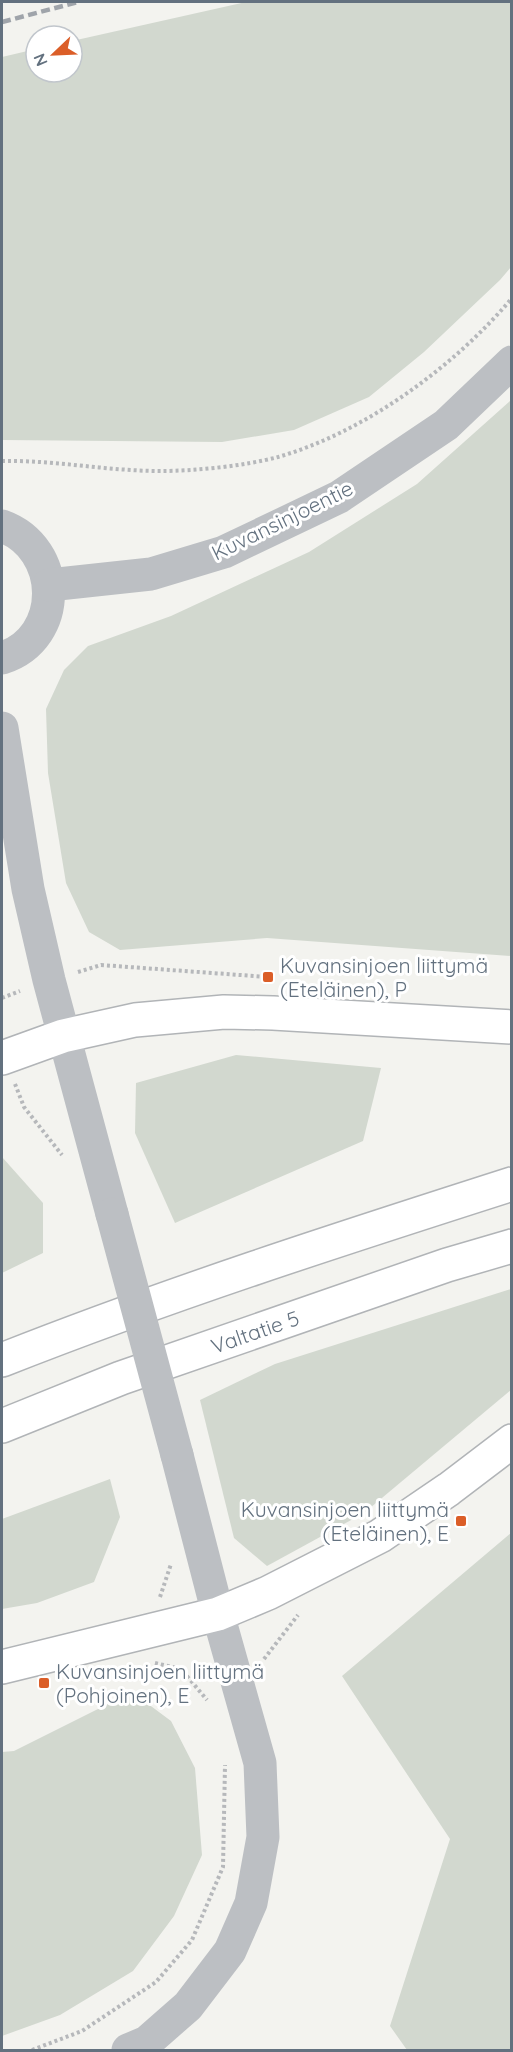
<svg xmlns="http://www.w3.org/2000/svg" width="513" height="2052" font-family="Quicksand,sans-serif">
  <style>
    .green { fill: #d2d8cf }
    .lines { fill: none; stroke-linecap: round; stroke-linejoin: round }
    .trunk-casing { stroke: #b1b4b7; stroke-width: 36 }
    .path { stroke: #b6b8bb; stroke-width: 4; stroke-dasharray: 3 3; stroke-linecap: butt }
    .tertiary { stroke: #bcbfc3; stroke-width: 33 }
    .trunk { stroke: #fff; stroke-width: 33 }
    .rail { stroke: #9fa4aa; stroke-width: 4.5; stroke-dasharray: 9 4.5; stroke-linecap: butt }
    .tertiary-bridge { stroke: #bcbfc3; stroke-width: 33 }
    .poi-dot { fill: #db5e28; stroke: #fff; stroke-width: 2 }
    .labels { text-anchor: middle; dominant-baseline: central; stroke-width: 6; stroke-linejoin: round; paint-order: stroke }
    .street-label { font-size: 21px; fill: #63717f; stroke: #fff }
    .poi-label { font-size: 21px; fill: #63717f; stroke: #fff; text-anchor: start }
  </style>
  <rect width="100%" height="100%" fill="#f3f3ef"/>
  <g class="green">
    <path d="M246,2h265v265l-11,13 -76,72 -55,45 -75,33 -72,12 -220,-2v-383l34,-8v23h36v-31z"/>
    <path d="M511,400v556l-244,-18 -147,12 -31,-18 -23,-49 -18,-110 -2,-64 18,-39 24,-24 83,-30 138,-64 108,-68z"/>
    <path d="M236,1055l145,13 -18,73 -188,82 -40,-90 1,-50z"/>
    <path d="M2,1157l41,46v50l-41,20z"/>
    <path d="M511,1289v101l-147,123 -97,53 -33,-28 -34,-138 75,-36z"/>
    <path d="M110,1479l10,38 -26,65 -57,21 -35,6v-90z"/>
    <path d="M511,1533v517h-104l-17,-24 60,-187 -108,-163z"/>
    <path d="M132,1692l39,29 24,47 7,87 -28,61 -41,55 -73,44 -58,21v-284l12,-1z"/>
  </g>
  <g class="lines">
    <defs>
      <g id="trunk">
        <path d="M2,1058l61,-22 72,-16 89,-8 49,1 239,14"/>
        <path d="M2,1360c167,-66 338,-121 510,-176"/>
        <path id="s1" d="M2,1426l119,-48 326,-113 65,-19"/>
        <path d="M2,1667l216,-53 50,-21 112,-57 69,-47 63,-48"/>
      </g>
    </defs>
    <use href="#trunk" class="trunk-casing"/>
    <g class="path">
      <path d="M2,461c53,-1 105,10 158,10 36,0 84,-5 118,-14 87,-25 176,-90 234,-159"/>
      <path d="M78,972l23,-7 167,12"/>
      <path d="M2,998l18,-7"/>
      <path d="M15,1084l9,23 38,48"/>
      <path d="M160,1597l11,-33"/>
      <path d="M264,1659l34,-44"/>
      <path d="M155,1663l26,6 26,31"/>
      <path d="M32,2050l50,-19 74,-49 36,-42 31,-73 2,-102"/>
    </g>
    <g class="tertiary">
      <path d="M2,526c61,22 63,112 0,132"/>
      <path d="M49,585l102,-11 73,-22 115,-55 107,-72 66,-63"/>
      <path d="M2,728l26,161 21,91 63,234"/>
      <path d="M128,2050l19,-8 41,-36 42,-55 21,-48 12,-66 -3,-74 -42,-149 -41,-159"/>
    </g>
    <use href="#trunk" class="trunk"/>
    <path class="rail" d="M2,22l76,-20"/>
    <path class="tertiary-bridge" d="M112,1214l65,241"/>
  </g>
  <g class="poi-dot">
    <rect x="262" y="971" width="12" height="12" rx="3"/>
    <rect x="455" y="1515" width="12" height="12" rx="3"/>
    <rect x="38" y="1677" width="12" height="12" rx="3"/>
  </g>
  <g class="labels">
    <g class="street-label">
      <text transform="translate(282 520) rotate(-26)">Kuvansinjoentie</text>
      <text stroke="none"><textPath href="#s1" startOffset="270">Valtatie 5</textPath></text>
    </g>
    <g class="poi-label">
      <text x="280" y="965">Kuvansinjoen liittymä<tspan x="280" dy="24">(Eteläinen), P</tspan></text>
      <text x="449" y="1509" text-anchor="end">Kuvansinjoen liittymä<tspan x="449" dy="24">(Eteläinen), E</tspan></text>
      <text x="56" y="1671">Kuvansinjoen liittymä<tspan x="56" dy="24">(Pohjoinen), E</tspan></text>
    </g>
  </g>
  <rect width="513" height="2052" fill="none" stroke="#63717f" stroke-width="6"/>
  <g transform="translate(54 54) rotate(247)"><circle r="28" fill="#ffffff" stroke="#c1c6cc" stroke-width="1.5"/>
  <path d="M0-4.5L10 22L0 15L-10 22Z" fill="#db5e28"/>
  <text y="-9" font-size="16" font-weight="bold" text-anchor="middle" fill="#63717f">N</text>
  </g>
</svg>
